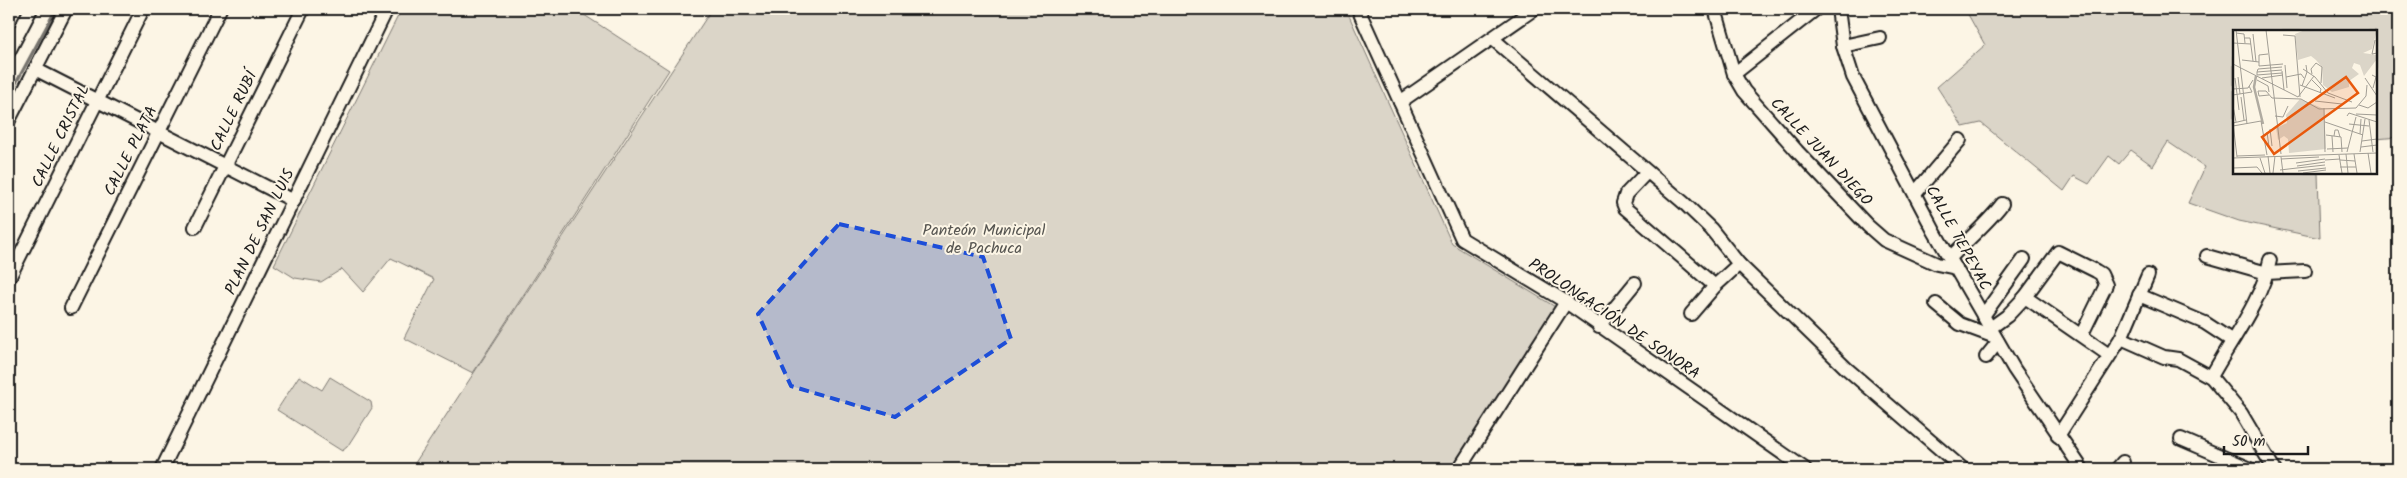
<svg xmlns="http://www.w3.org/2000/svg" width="2407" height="478" font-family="Kalam,sans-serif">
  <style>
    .green { fill: #dbd5c8; stroke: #7c7872 }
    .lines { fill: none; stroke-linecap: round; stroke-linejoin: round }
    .stream { stroke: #75726c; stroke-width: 3 }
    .minor-casing { stroke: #1c1c1c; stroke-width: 16 }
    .minor { stroke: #fcf5e5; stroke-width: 12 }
    .marked { fill: #1d4ed8; fill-opacity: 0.2; stroke: #1d4ed8; stroke-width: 4; stroke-dasharray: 10 6; stroke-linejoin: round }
    .labels { text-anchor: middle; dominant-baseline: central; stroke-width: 4; stroke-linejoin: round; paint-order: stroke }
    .street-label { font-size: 16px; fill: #1c1c1c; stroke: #fcf5e5 }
    .park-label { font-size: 16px; fill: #555450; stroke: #fcf5e5 }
    .inset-river { fill: none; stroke: #b0aba1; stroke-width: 2.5 }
    .inset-road { fill: none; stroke: #a29e95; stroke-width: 1 }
    .view { fill: #e8590c; fill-opacity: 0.15; stroke: #e8590c; stroke-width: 2.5 }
    .inset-edge { fill: none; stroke: #1c1c1c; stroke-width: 2.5 }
  </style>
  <rect width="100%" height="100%" fill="#fcf5e5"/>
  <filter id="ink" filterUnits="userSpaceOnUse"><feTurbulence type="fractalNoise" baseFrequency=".02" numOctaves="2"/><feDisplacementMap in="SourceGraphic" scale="10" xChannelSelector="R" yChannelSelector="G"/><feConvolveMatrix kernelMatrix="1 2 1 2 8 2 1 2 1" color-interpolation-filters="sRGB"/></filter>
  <g filter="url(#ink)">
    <g class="green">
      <path d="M413,9h162l94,61 -196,303 -69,-35 30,-59 -43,-21 -28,34 -21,-23 -21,13 -26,-4 -21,-13 126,-253z"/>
      <path d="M712,9h634l106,235 105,64 -105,161h-1041z"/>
      <path d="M1965,9h433v128l-22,2v-108h-142v141l84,1 2,65 -81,-17 -51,-18 17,-36 -37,-25 -15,24 -22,-16 -12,14 -10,-8 -20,28 -15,-8 -10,15 -83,-68 -18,4 -26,-40 48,-42z"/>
      <path d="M299,376l23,14 8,-13 41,25 1,6 -25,39 -5,4 -65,-41z"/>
    </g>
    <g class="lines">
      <path class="stream" d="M9,96l47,-87"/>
      <defs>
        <g id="minor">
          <path d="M1358,9l104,230 104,63 239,167"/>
          <path d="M1715,9l19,65 10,17 53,60 71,75 16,14 53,24 19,4"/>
          <path d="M1838,9l5,37 10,31 81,154 80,138 68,100"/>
          <path d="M1493,39l191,164 27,26 28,35 107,104 117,101"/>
          <path d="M1843,46l37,-8"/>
          <path d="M9,51l22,-42"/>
          <path d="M35,69l259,132"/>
          <path d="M1734,74l82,-65"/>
          <path d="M1400,102l134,-93"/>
          <path d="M9,120l57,-111"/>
          <path d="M1647,172l-21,22 -3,9 2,5 90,78"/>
          <path d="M1915,193l45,-53"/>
          <path d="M195,227l108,-218"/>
          <path d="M2207,256l60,17 38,-2"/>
          <path d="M1950,258c17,-18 37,-34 52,-54"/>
          <path d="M9,278l134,-269"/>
          <path d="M2139,295l66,28 26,17"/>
          <path d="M2025,297l84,58"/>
          <path d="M1936,304l24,20 35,13"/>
          <path d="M71,308l149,-299"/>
          <path d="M1691,314l24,-28 24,-22"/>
          <path d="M1983,316l41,-57"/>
          <path d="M1599,327l36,-44"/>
          <path d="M1989,329l18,-13 18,-19 33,-45 38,19 5,3 5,11 -24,49"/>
          <path d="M2121,338l43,19 14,2 33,18 30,36 33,56"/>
          <path d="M1986,357l12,-15"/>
          <path d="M2211,377c20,-37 51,-76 59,-117"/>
          <path d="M2058,436l63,-98 27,-63"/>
          <path d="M2181,439l70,30"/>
          <path d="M162,469l225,-460"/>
          <path d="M1459,469l107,-167"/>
          <path d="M2117,469l6,-7"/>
        </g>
      </defs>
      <use href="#minor" class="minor-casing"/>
      <use href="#minor" class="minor"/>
    </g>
  </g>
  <path class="marked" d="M839,224l144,33 28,82 -116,78 -104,-31 -33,-72z"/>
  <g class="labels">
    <g class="street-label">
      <text transform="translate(234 111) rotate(-64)">CALLE RUBÍ</text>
      <text transform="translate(61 136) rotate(-64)">CALLE CRISTAL</text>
      <text transform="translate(131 151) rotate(-63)">CALLE PLATA</text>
      <text transform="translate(1821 152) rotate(47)">CALLE JUAN DIEGO</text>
      <text transform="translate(260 232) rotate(-64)">PLAN DE SAN LUIS</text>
      <text transform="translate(1958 238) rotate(61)">CALLE TEPEYAC</text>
      <text transform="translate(1614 319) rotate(34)">PROLONGACIÓN DE SONORA</text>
    </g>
    <g class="park-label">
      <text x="984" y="230">Panteón Municipal<tspan x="984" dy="18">de Pachuca</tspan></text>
    </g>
  </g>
  <g transform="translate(2233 30)">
    <rect width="144" height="144" fill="#fcf5e5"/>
    <path d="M72,0h72l-5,19 -9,4 14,2v4l-13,17 -4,-11 -6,-2 -2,5 7,6 -10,7v6l-17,5 -9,-7 -1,-18 -6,-7 -5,-4 -13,4 -3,-26zM67,69l24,10 2,40 -37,4 -1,-14 -4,-3 -6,4 -2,-12 11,-5 -1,-8z" fill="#dbd5c8"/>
    <path class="inset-river" d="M23,46l-2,11 9,37"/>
    <path class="inset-road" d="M3,0l11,94M33,0l15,124M3,3l8,1 1,9M20,4l3,28M50,5l12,1 5,61M11,8h6l3,23M142,10l-3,14 5,-1M0,13l18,1M9,30l17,2v4l24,-2M26,32v-7l9,-1M0,34l65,33 16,-21M52,35l2,23M70,39l12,8 13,16 24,9M49,41l2,19M24,42l1,-3 24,-2M79,44l-1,-5 5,-6 6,4 -1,16M24,45v-3l25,-2M24,45l25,-2M139,45l4,2 -3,11M5,47l2,17M53,47l15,-3 3,4M2,48l4,32M29,48l21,-3M132,48l12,18M24,50l11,6 1,6M79,50l9,9 -1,4M67,55l35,13M69,56l5,-14 -1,-7M0,59l15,-1 5,-8M0,65l19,-3 -3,-6M36,65l-10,1 -1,-5h8l6,7 29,1 18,10 37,-1M8,67l3,23M82,71l27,3M126,75l9,3 9,-6M0,76l3,16M91,78l1,44M123,78l10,-12 1,-11M123,84l21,1M42,86l8,1 5,-11M114,86l2,-3 28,9M136,90l4,32M92,92l38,13M116,94l20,2M0,96l28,-5 6,34M37,99l2,17M34,102l2,15M127,104l1,-15M93,105l15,2 1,15M99,106l1,16M101,106l1,-6h3l2,7M129,111l15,-2M128,117l16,-2M94,119l21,-1M114,122l9,-35M127,122l5,-33M135,123l3,20M113,124l2,19M121,124l3,19M106,125l3,18M4,126l28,-1M35,126l2,17M4,127l-4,-34 13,-3M48,127l2,16M0,128l144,-5M27,128l5,15M48,129l38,-2M92,130l15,-1M107,130l15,1M63,133l29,-4M64,136l28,-4M107,137h16M0,138l24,-1 5,6M64,138l28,-3M47,140l17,-2M65,141l28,-3M40,143l2,-17M70,143l23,-3"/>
    <path class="view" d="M113,47l12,16 -84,61 -12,-17z"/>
    <rect width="144" height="144" class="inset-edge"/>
  </g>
  <rect width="2407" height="478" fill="none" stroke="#fcf5e5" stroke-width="30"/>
  <rect x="15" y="15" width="2377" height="448" fill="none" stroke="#1c1c1c" stroke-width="2" filter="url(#ink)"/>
  <path d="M2224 446v8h84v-8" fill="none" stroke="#1c1c1c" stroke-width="2.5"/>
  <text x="2232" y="446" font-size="15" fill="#1c1c1c" stroke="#fcf5e5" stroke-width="4" paint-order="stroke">50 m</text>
</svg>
